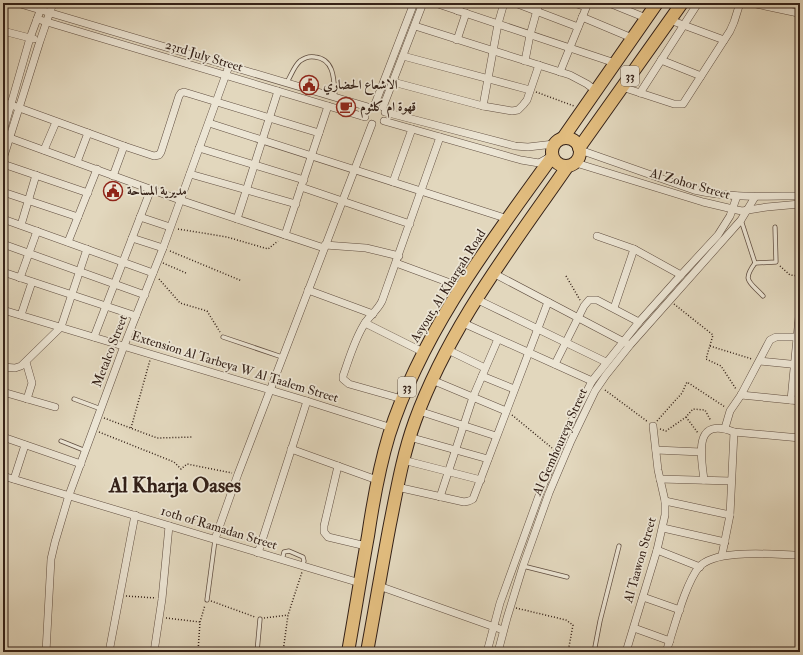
<svg xmlns="http://www.w3.org/2000/svg" width="803" height="655" font-family="'IM FELL Double Pica',Amiri,serif">
  <style>
    .lines { fill: none; stroke-linecap: round; stroke-linejoin: round }
    .lane-casing { stroke: #604e41; stroke-width: 5 }
    .street-casing { stroke: #604e41; stroke-width: 8 }
    .highway-casing { stroke: #342118; stroke-width: 14 }
    .path { stroke: #342118; stroke-width: 1.5; stroke-dasharray: 1 2; stroke-linecap: butt }
    .lane { stroke: #ece5d4; stroke-width: 3.5 }
    .street { stroke: #ece5d4; stroke-width: 7 }
    .highway { stroke: #e1bc7e; stroke-width: 12 }
    .labels { text-anchor: middle; dominant-baseline: central; stroke-width: 3.5; stroke-linejoin: round; paint-order: stroke }
    .shield { fill: #ece5d4; stroke: #6b5c50; stroke-width: 1 }
    .shield-label { font-size: 12px; font-weight: bold; fill: #342118 }
    .street-label { font-size: 13px; fill: #342118; stroke: #ece5d4 }
    .poi-label { font-size: 13px; font-weight: bold; fill: #342118; stroke: #ece5d4; text-anchor: start }
    .town-label { font-size: 21px; font-weight: bold; fill: #342118; stroke: #ece5d4 }
  </style>
  <rect width="100%" height="100%" fill="#e2d7bd"/>
  <filter id="stains"><feTurbulence type="fractalNoise" baseFrequency=".005" numOctaves="4"/><feColorMatrix values="0 0 0 0 .2 0 0 0 0 .09 0 0 0 0 .02 0 0 0 .5 -.17"/></filter>
  <radialGradient id="worn" r=".72"><stop offset=".6" stop-color="#630" stop-opacity="0"/><stop offset="1" stop-color="#630" stop-opacity=".3"/></radialGradient>
  <g class="lines">
    <defs>
      <g id="lane">
        <path d="M287,82c4,-6 7,-16 13,-21 4,-3 10,-5 15,-4 20,2 19,24 20,40"/>
        <path d="M741,220l14,43"/>
        <path d="M755,263l21,-1 -1,-35"/>
        <path d="M755,263c-13,18 -6,18 8,33"/>
        <path d="M223,337l59,20"/>
        <path d="M74,399l27,10"/>
        <path d="M61,441l25,10"/>
        <path d="M282,560l2,-8 5,-1 14,6 1,4 -2,5"/>
        <path d="M523,566l44,11"/>
        <path d="M207,600l8,-60"/>
        <path d="M257,652l3,-33"/>
        <path d="M596,652l-1,-5 5,-26 19,-75"/>
      </g>
      <g id="street">
        <path d="M17,3l351,104"/>
        <path d="M435,3l180,60"/>
        <path d="M515,3l63,24"/>
        <path d="M574,3l12,4"/>
        <path d="M609,3l37,15"/>
        <path d="M751,3l47,10"/>
        <path d="M458,11l3,-8"/>
        <path d="M582,17l50,21"/>
        <path d="M37,19l328,98"/>
        <path d="M670,20l54,20"/>
        <path d="M415,26l155,49 17,9 9,7"/>
        <path d="M3,31l31,8"/>
        <path d="M457,40l9,-27"/>
        <path d="M403,56l127,34"/>
        <path d="M661,60l40,16"/>
        <path d="M525,61l5,-26 9,-32"/>
        <path d="M560,72l28,-69"/>
        <path d="M393,82l90,24 29,5 6,-1 5,-5 4,-5 12,-35"/>
        <path d="M622,87l52,17h9l47,-73 4,-9 6,-19"/>
        <path d="M640,93l58,-90"/>
        <path d="M3,102l121,44 30,10 5,-1 2,-3 18,-56 2,-3 3,-1 135,41"/>
        <path d="M375,104l39,-101"/>
        <path d="M483,106l15,-82 6,-21"/>
        <path d="M383,107l40,-104"/>
        <path d="M385,112l130,34 13,1 26,-3"/>
        <path d="M384,121l137,39 18,3 9,-5"/>
        <path d="M209,123l299,96"/>
        <path d="M3,132l27,-94 13,-35"/>
        <path d="M10,138l170,62 144,48"/>
        <path d="M199,148l105,32"/>
        <path d="M44,150l12,-28"/>
        <path d="M580,150l114,40c35,8 70,6 106,6"/>
        <path d="M3,159l37,-118 13,-38"/>
        <path d="M77,162l11,-29"/>
        <path d="M576,163l127,39 34,8 5,1 25,-4 33,-3"/>
        <path d="M3,164l85,29"/>
        <path d="M190,174l106,30"/>
        <path d="M113,176l11,-30"/>
        <path d="M393,182l19,-53"/>
        <path d="M301,187l109,37"/>
        <path d="M3,192l75,25"/>
        <path d="M140,217l30,10"/>
        <path d="M3,219l150,54"/>
        <path d="M237,219l41,-128"/>
        <path d="M21,225l15,-50"/>
        <path d="M285,235l43,-129"/>
        <path d="M597,236l37,13 47,26"/>
        <path d="M132,238l31,10"/>
        <path d="M68,242l29,-73"/>
        <path d="M3,244l142,51"/>
        <path d="M325,245l41,3 33,8"/>
        <path d="M396,263l65,24"/>
        <path d="M3,272l133,44"/>
        <path d="M493,273l133,70"/>
        <path d="M20,278l17,-47"/>
        <path d="M308,290l65,24"/>
        <path d="M476,299l130,63"/>
        <path d="M614,308l20,-59"/>
        <path d="M3,310l304,91 85,27"/>
        <path d="M21,315l11,-33"/>
        <path d="M461,322l131,59"/>
        <path d="M365,323l58,29"/>
        <path d="M94,337l57,-148"/>
        <path d="M446,349l39,19"/>
        <path d="M760,361l40,4"/>
        <path d="M26,362l6,21 -5,16"/>
        <path d="M555,364l29,-58 5,-6h8l42,22"/>
        <path d="M3,367l12,1 6,-2 40,-39 26,-78"/>
        <path d="M482,376l32,13"/>
        <path d="M432,380l74,31"/>
        <path d="M3,392l52,15"/>
        <path d="M741,395l59,6"/>
        <path d="M402,399l-53,-15 -6,-5v-3c6,-17 12,-38 22,-53 6,-9 12,-12 17,-22l58,-164"/>
        <path d="M791,400l9,-93"/>
        <path d="M419,411l77,25"/>
        <path d="M725,428l5,-17 11,-16 29,-55 6,-3h22"/>
        <path d="M3,437l78,27"/>
        <path d="M409,437l79,22"/>
        <path d="M291,449l86,31"/>
        <path d="M656,450l45,2"/>
        <path d="M403,460l78,20"/>
        <path d="M338,466l-14,60v6l4,5 38,9"/>
        <path d="M3,476l357,107"/>
        <path d="M14,479l11,-34"/>
        <path d="M660,479l71,2"/>
        <path d="M704,480c-3,-25 -11,-64 30,-48l66,6"/>
        <path d="M397,487l67,15 5,-1 4,-2 75,-197"/>
        <path d="M440,497l33,-100 25,-58"/>
        <path d="M665,501l65,14"/>
        <path d="M663,528l62,14"/>
        <path d="M215,539l23,-65 134,-350"/>
        <path d="M657,550l43,17"/>
        <path d="M258,553l49,-152"/>
        <path d="M722,555l8,-40 4,-83"/>
        <path d="M379,586l124,44"/>
        <path d="M643,597l37,13"/>
        <path d="M634,628l36,13"/>
        <path d="M46,652l5,-93 4,-17 14,-47 55,-149 39,-98 66,-182"/>
        <path d="M109,652l26,-137"/>
        <path d="M154,652l8,-53 7,-73"/>
        <path d="M487,652l13,-49 41,-113 22,-52 29,-57 47,-59 42,-47 37,-40 12,-19 7,-20"/>
        <path d="M498,652l9,-34 16,-52 26,-73 22,-52 24,-50 11,-16 24,-30 111,-125 14,-23"/>
        <path d="M626,652l31,-102 8,-35v-14l-7,-31 -5,-44"/>
        <path d="M666,652c8,-23 19,-68 33,-85 17,-19 77,-12 101,-12"/>
      </g>
      <g id="highway">
        <circle cx="566" cy="152" r="14"/>
        <path d="M563,138l94,-135"/>
        <path d="M579,148l103,-145"/>
        <path d="M348,652c7,-39 13,-78 20,-116 5,-34 11,-68 21,-101 33,-103 100,-191 163,-278"/>
        <path d="M367,652c8,-43 15,-86 23,-128 7,-35 13,-70 25,-103 34,-94 96,-173 152,-254"/>
      </g>
    </defs>
    <use href="#lane" class="lane-casing"/>
    <use href="#street" class="street-casing"/>
    <use href="#highway" class="highway-casing"/>
    <g class="path">
      <path d="M536,92l38,14"/>
      <path d="M178,229l49,8 41,12 10,-8"/>
      <path d="M170,251l72,30"/>
      <path d="M163,263l23,10"/>
      <path d="M780,266l10,9 10,1"/>
      <path d="M566,276l14,24"/>
      <path d="M159,279l21,24 27,8 13,21"/>
      <path d="M674,304l39,31 -7,24 15,7 15,23"/>
      <path d="M710,346l42,13"/>
      <path d="M605,390l43,32"/>
      <path d="M512,415l40,33"/>
      <path d="M686,417l12,16"/>
      <path d="M104,418l53,20 36,-1"/>
      <path d="M657,421l25,-28 5,-11 38,25"/>
      <path d="M131,428l19,-68"/>
      <path d="M660,429l6,2 20,-14 7,-8 12,1 6,11"/>
      <path d="M99,432l75,30 7,7 6,-5 45,9"/>
      <path d="M126,596l30,2"/>
      <path d="M211,601l44,16"/>
      <path d="M516,608l50,12 7,5 -5,27"/>
      <path d="M166,618l34,4"/>
      <path d="M264,618l24,-3"/>
      <path d="M198,652l2,-30 5,-17"/>
      <path d="M283,652l5,-37 14,-43"/>
      <path d="M448,652v-2l6,2"/>
    </g>
    <use href="#lane" class="lane"/>
    <use href="#street" class="street"/>
    <use href="#highway" class="highway"/>
  </g>
  <defs>
    <symbol id="civic-ring" viewBox="-11 -11 22 22"><circle r="9.5" fill="#ece5d4" stroke="#8f2418" stroke-width="1.5"/><path d="M-.6-6.5H3V-4.5H.6V-3L4-1V1h2V6H-6V1h2V-1L-.6-3ZM-1.2 2.5V6h2.4V2.5Z" fill="#8f2418"/></symbol>
    <symbol id="cafe-ring" viewBox="-11 -11 22 22"><circle r="9.5" fill="#ece5d4" stroke="#8f2418" stroke-width="1.5"/><path d="M-5.5-4.5H6V0H3Q3 3.5 0 3.5H-2.5Q-5.5 3.5-5.5 0ZM3-3.2v2h1.7v-2ZM-6 4.5H4V6H-6Z" fill="#8f2418"/></symbol>
  </defs>
  <g fill-rule="evenodd">
    <use href="#civic-ring" x="298" y="74" width="22" height="22"/>
    <use href="#cafe-ring" x="335" y="96" width="22" height="22"/>
    <use href="#civic-ring" x="102" y="180" width="22" height="22"/>
  </g>
  <g class="labels">
    <g class="shield">
      <rect x="621" y="66" width="18" height="20" rx="3"/>
      <rect x="398" y="377" width="18" height="20" rx="3"/>
    </g>
    <g class="shield-label">
      <text x="630" y="76">33</text>
      <text x="407" y="387">33</text>
    </g>
    <g class="street-label">
      <text transform="translate(204 56) rotate(17)">23rd July Street</text>
      <text transform="translate(690 184) rotate(16)">Al Zohor Street</text>
      <text transform="translate(448 286) rotate(-58)">Asyout, Al Khargah Road</text>
      <text transform="translate(110 351) rotate(-69)">Metalco Street</text>
      <text transform="translate(235 367) rotate(17)">Extension Al Tarbeya W Al Taalem Street</text>
      <text transform="translate(560 442) rotate(-66)">Al Gemhoureya Street</text>
      <text transform="translate(219 528) rotate(17)">10th of Ramadan Street</text>
      <text transform="translate(640 560) rotate(-74)">Al Taawon Street</text>
    </g>
    <g class="poi-label">
      <text x="323" y="85">الاشعاع الحضاري</text>
      <text x="360" y="107">قهوة ام كلثوم</text>
      <text x="127" y="191">مديرية المساحة</text>
    </g>
    <g class="town-label">
      <text x="175" y="485">Al Kharja Oases</text>
    </g>
  </g>
  <rect width="803" height="655" fill="none" stroke="#e2d7bd" stroke-width="16"/>
  <rect x="4" y="4" width="795" height="647" fill="none" stroke="#342118" stroke-width="2"/>
  <rect x="8" y="8" width="787" height="639" fill="none" stroke="#342118"/>
  <rect width="100%" height="100%" filter="url(#stains)"/>
  <rect width="100%" height="100%" fill="url(#worn)"/>
</svg>
